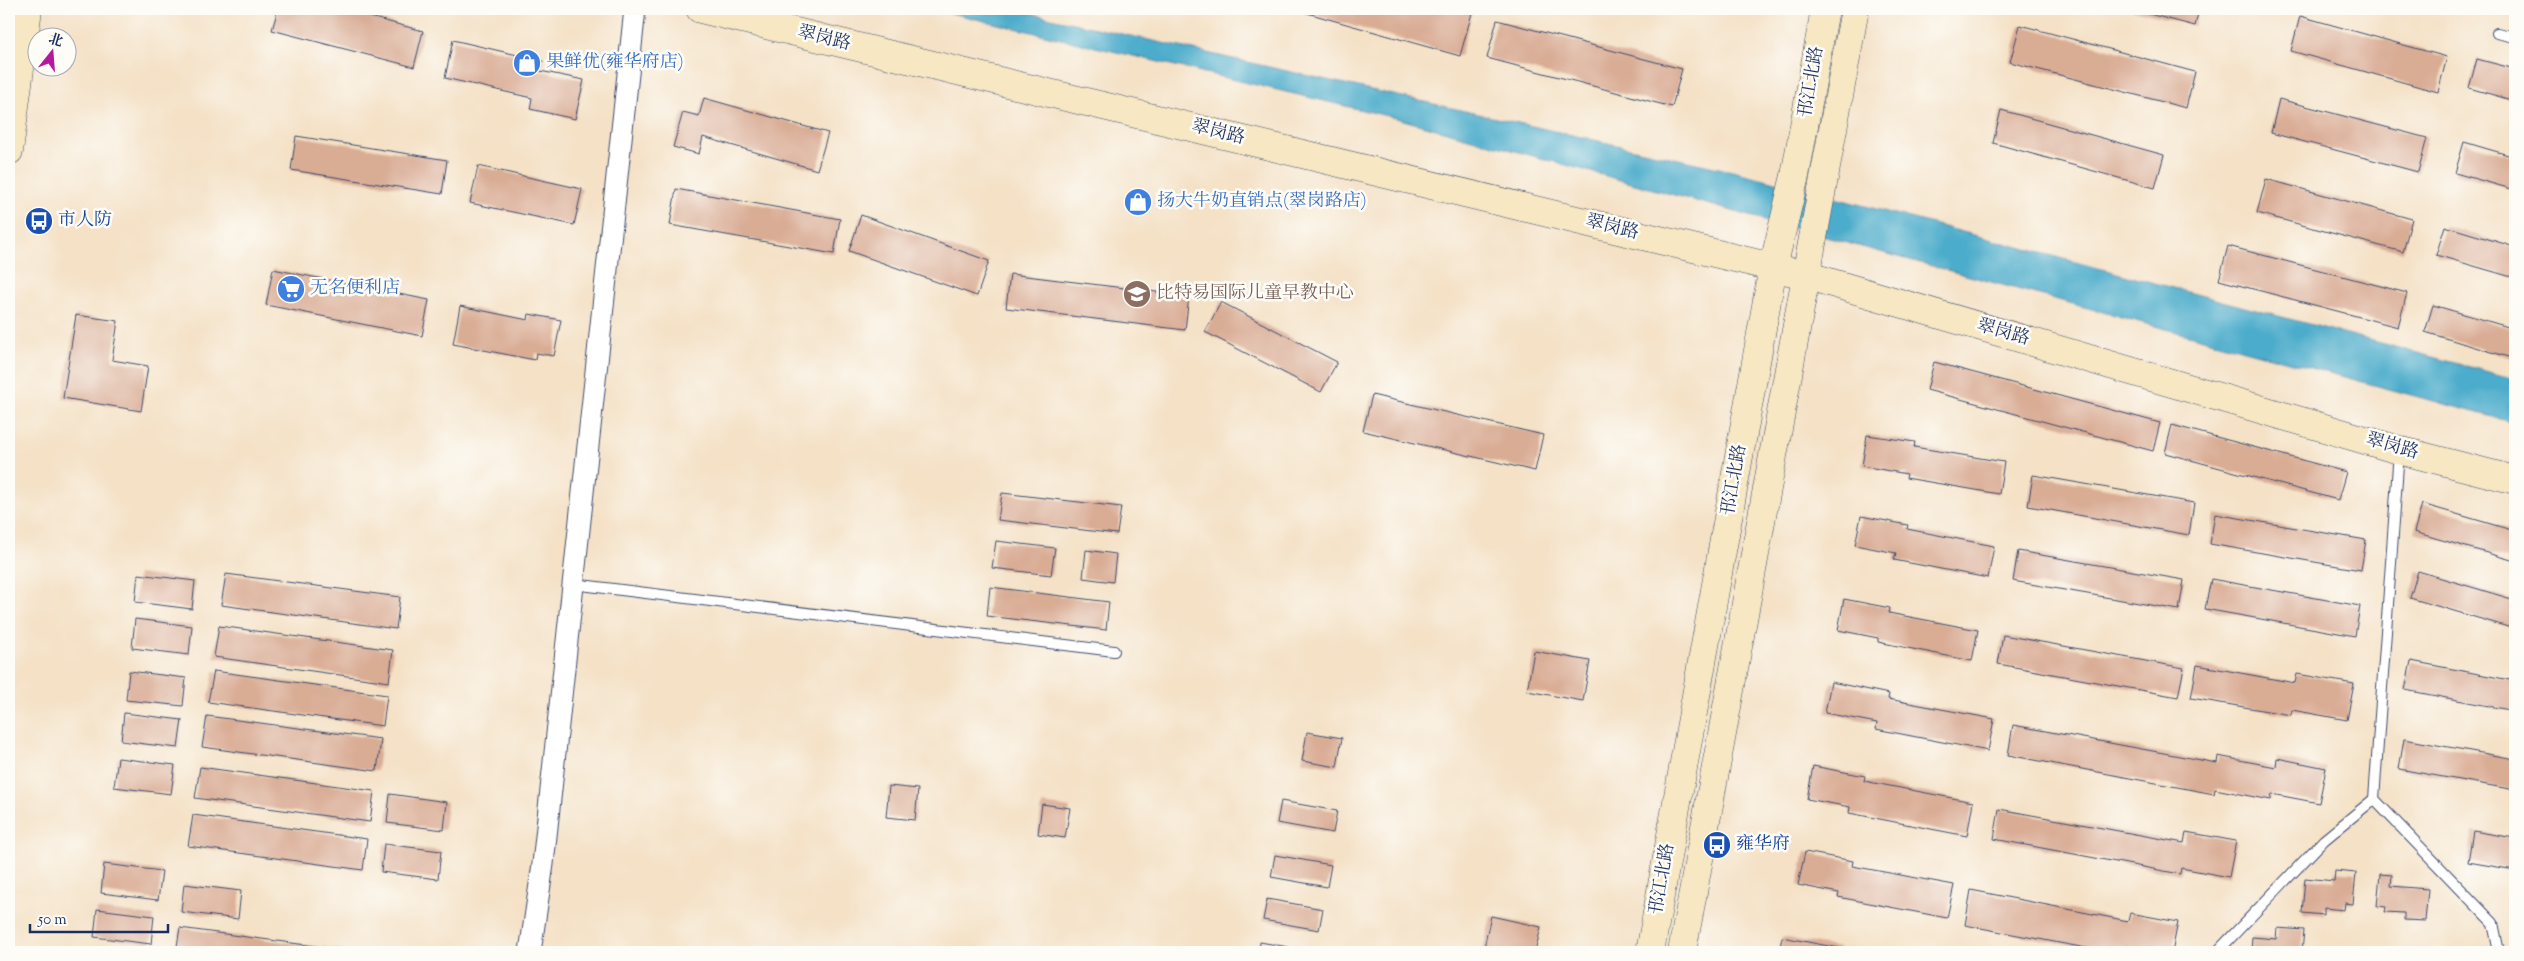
<svg xmlns="http://www.w3.org/2000/svg" width="2524" height="961" font-family="'Sorts Mill Goudy','Noto Serif SC',serif">
  <style>
    .water { fill: #4caccb; stroke: #346e94 }
    .building { fill: #d9ac94 }
    .lines { fill: none; stroke-linecap: round; stroke-linejoin: round }
    .lane-casing { stroke: #3c4a6e; stroke-width: 12 }
    .street-casing { stroke: #3c4a6e; stroke-width: 23 }
    .secondary-casing { stroke: #3c4a6e; stroke-width: 29 }
    .lane { stroke: #fff; stroke-width: 10 }
    .street { stroke: #fff; stroke-width: 21 }
    .secondary { stroke: #f7e8c3; stroke-width: 28 }
    .labels { text-anchor: middle; dominant-baseline: central; stroke-width: 5; stroke-linejoin: round; paint-order: stroke }
    .street-label { font-size: 18px; fill: #1b2f5e; stroke: #fdfcf7 }
    .shop-label { font-size: 18px; fill: #366cbe; stroke: #fdfcf7; text-anchor: start }
    .transit-label { font-size: 18px; fill: #164399; stroke: #fdfcf7; text-anchor: start }
    .education-label { font-size: 18px; fill: #785e54; stroke: #fdfcf7; text-anchor: start }
  </style>
  <rect width="100%" height="100%" fill="#fdfcf7"/>
  <filter id="ink" filterUnits="userSpaceOnUse"><feTurbulence type="fractalNoise" baseFrequency=".02" numOctaves="2"/><feDisplacementMap in="SourceGraphic" scale="10" xChannelSelector="R" yChannelSelector="G"/><feConvolveMatrix kernelMatrix="1 2 1 2 8 2 1 2 1" color-interpolation-filters="sRGB"/></filter>
  <filter id="wash" filterUnits="userSpaceOnUse"><feTurbulence type="fractalNoise" baseFrequency=".0096" numOctaves="4" result="noise"/><feDisplacementMap in="SourceGraphic" scale="20" xChannelSelector="R" yChannelSelector="G"/><feGaussianBlur stdDeviation="1.12" result="paint"/><feColorMatrix in="noise" values="0 0 0 0 0 0 0 0 0 0 0 0 0 0 0 0 0 1.4 0 .05"/><feComposite in="paint" operator="in"/></filter>
  <g filter="url(#wash)">
    <rect width="100%" height="100%" fill="#f4e1c6"/>
    <path class="water" d="M934,9h77l730,164 774,206v44l-624,-168 -495,-137z"/>
    <g id="blocks">
      <g class="building">
        <path d="M278,9h62l83,22 -9,36 -142,-37z"/>
        <path d="M1293,9h165l14,4 -12,43z"/>
        <path d="M2130,9h69l-4,17z"/>
        <path d="M2300,16l147,41 -9,35 -147,-41z"/>
        <path d="M1497,20l185,49 -10,38 -185,-49z"/>
        <path d="M2020,25l175,47 -9,36 -176,-46z"/>
        <path d="M453,40l90,21 -3,10 44,9 -9,39 -45,-10 2,-11 -87,-20z"/>
        <path d="M2477,59l38,10v32l-46,-13z"/>
        <path d="M704,98l124,35 -11,37 -114,-33 -4,17 -26,-7 10,-35 16,4z"/>
        <path d="M2279,99l148,39 -9,34 -147,-39z"/>
        <path d="M2001,110l163,45 -9,33 -162,-45z"/>
        <path d="M296,136l151,24 -5,34 -151,-24z"/>
        <path d="M2464,142l51,15v33l-60,-17z"/>
        <path d="M478,166l104,23 -8,36 -104,-22z"/>
        <path d="M2266,179l146,40 -9,33 -146,-39z"/>
        <path d="M676,189l164,30 -6,35 -164,-29z"/>
        <path d="M861,215l128,46 -12,35 -128,-45z"/>
        <path d="M2445,226l70,21v31l-79,-23z"/>
        <path d="M2228,246l179,47 -9,34 -179,-47z"/>
        <path d="M273,269l156,31 -7,36 -156,-31z"/>
        <path d="M1010,274l179,22 -4,34 -179,-22z"/>
        <path d="M1221,302l116,60 -16,30 -116,-60z"/>
        <path d="M2433,305l82,24v30l-90,-27z"/>
        <path d="M460,306l68,14 1,-6 32,6 -7,36 -18,-3 -1,7 -82,-16z"/>
        <path d="M76,315l42,6 -6,39 36,6 -7,45 -78,-13z"/>
        <path d="M1934,362l226,61 -7,28 -226,-61z"/>
        <path d="M1372,395l171,40 -8,36 -172,-40z"/>
        <path d="M2172,425l174,47 -8,28 -173,-47z"/>
        <path d="M1867,435l48,7 -1,5 90,15 -5,32 -93,-16 1,-4 -45,-8z"/>
        <path d="M2033,475l161,28 -5,32 -161,-29z"/>
        <path d="M1002,493l119,14 -4,27 -119,-14z"/>
        <path d="M2422,504l93,27v30l-101,-29z"/>
        <path d="M2215,514l151,26 -5,30 -151,-26z"/>
        <path d="M1861,516l47,9 -1,4 87,17 -6,32 -94,-18 2,-7 -41,-8z"/>
        <path d="M996,541l59,7 -4,27 -59,-7z"/>
        <path d="M1086,550l30,4 -3,28 -30,-4z"/>
        <path d="M2018,551l166,29 -5,30 -166,-29z"/>
        <path d="M2418,571l97,29v29l-105,-31z"/>
        <path d="M138,574l57,7 -3,28 -57,-7z"/>
        <path d="M226,574l174,23 -4,32 -175,-24z"/>
        <path d="M2211,579l149,27 -5,30 -150,-27z"/>
        <path d="M990,587l119,15 -3,28 -119,-14z"/>
        <path d="M1844,599l46,9 -1,5 89,17 -6,31 -94,-19v-4l-40,-8z"/>
        <path d="M135,619l57,7 -3,29 -57,-7z"/>
        <path d="M219,626l174,24 -4,32 -175,-25z"/>
        <path d="M2003,635l181,33 -6,29 -180,-33z"/>
        <path d="M1534,651l56,10 -7,40 -56,-10z"/>
        <path d="M2411,661l104,20v30l-110,-21z"/>
        <path d="M2197,665l98,18 2,-9 57,10 -7,36 -55,-10 -1,5 -100,-17z"/>
        <path d="M129,671l57,7 -3,28 -57,-6z"/>
        <path d="M214,671l173,24 -4,31 -175,-24z"/>
        <path d="M1831,682l58,12 -1,5 106,20 -6,32 -112,-22 1,-6 -52,-10z"/>
        <path d="M124,713l58,7 -4,28 -57,-7z"/>
        <path d="M207,716l174,23 -4,32 -175,-24z"/>
        <path d="M2013,725l204,38 1,-7 58,11 1,-9 49,10 -7,35 -47,-9 -1,6 -56,-11 -1,5 -206,-39z"/>
        <path d="M1307,732l35,6 -5,29 -35,-6z"/>
        <path d="M2404,739l111,20v31l-116,-21z"/>
        <path d="M118,758l57,7 -4,29 -57,-7z"/>
        <path d="M1813,766l52,10 -1,5 109,21 -6,34 -118,-23 1,-6 -43,-8z"/>
        <path d="M200,767l174,24 -4,31 -175,-24z"/>
        <path d="M889,786l29,3 -3,31 -29,-3z"/>
        <path d="M390,794l57,8 -3,28 -57,-7z"/>
        <path d="M1281,801l56,10 -4,22 -56,-10z"/>
        <path d="M1042,804l28,4 -5,30 -27,-4z"/>
        <path d="M1999,809l185,34 2,-11 50,9 -7,36 -48,-9 -1,6 -186,-35z"/>
        <path d="M193,815l174,24 -4,31 -175,-24z"/>
        <path d="M2473,831l42,7v32l-47,-8z"/>
        <path d="M384,844l57,7 -3,28 -57,-7z"/>
        <path d="M1805,852l48,9 -1,5 102,19 -7,33 -109,-21 1,-4 -41,-8z"/>
        <path d="M1275,855l56,10 -4,22 -56,-10z"/>
        <path d="M104,864l58,7 -4,29 -57,-7z"/>
        <path d="M2335,871l21,2 -3,31 -8,-1 -1,7 -20,-2v7l-22,-2 3,-35 29,3z"/>
        <path d="M2380,874l12,1 -1,11 37,3 -3,32 -21,-1v-7l-19,-1 1,-5 -9,-1z"/>
        <path d="M184,884l57,7 -3,28 -57,-7z"/>
        <path d="M1971,890l157,31 2,-8 48,9 -6,30 -46,-6 -1,6h-18l-142,-27z"/>
        <path d="M1267,899l56,10 -4,21 -56,-10z"/>
        <path d="M97,909l57,7 -3,28 -57,-7z"/>
        <path d="M1491,916l50,11 -6,25h-52z"/>
        <path d="M180,928l171,23v1h-175z"/>
        <path d="M2277,928l27,2 -2,22h-51l1,-15 24,2z"/>
        <path d="M1782,937l57,11 -1,4h-59z"/>
        <path d="M1260,942l51,9v1h-52z"/>
      </g>
    </g>
  </g>
  <g filter="url(#ink)">
    <use href="#blocks" fill-opacity="0" stroke="#3c4a6e" stroke-width="1"/>
    <g class="lines">
      <defs>
        <g id="lane">
          <path d="M2497,33l18,4"/>
          <path d="M573,584l541,67"/>
          <path d="M2374,799l25,-348"/>
          <path d="M2217,952l107,-112 50,-41 119,124 6,29"/>
        </g>
        <path id="street" d="M530,952l13,-88 92,-855"/>
        <g id="secondary">
          <path d="M700,9l1105,266 594,175 116,30"/>
          <path d="M9,151l19,-142"/>
          <path d="M1650,952l123,-685 22,-91 30,-167"/>
          <path d="M1682,952l173,-943"/>
        </g>
      </defs>
      <use href="#lane" class="lane-casing"/>
      <use href="#street" class="street-casing"/>
      <use href="#secondary" class="secondary-casing"/>
      <use href="#lane" class="lane"/>
      <use href="#street" class="street"/>
      <use href="#secondary" class="secondary"/>
    </g>
  </g>
  <defs>
    <symbol id="shop-disc" viewBox="-11 -11 22 22"><circle r="9.5" fill="#3f7fe0" stroke="#fdfcf7"/><path d="M-5-2.5h2.3a2.7 3.5 0 0 1 5.4 0H5L5.5 6h-11ZM-1.5-2.5h3a1.5 2.3 0 0 0-3 0Z" fill="#fff"/></symbol>
    <symbol id="bus-disc" viewBox="-11 -11 22 22"><circle r="9.5" fill="#1a4fb4" stroke="#fdfcf7"/><path d="M-5-6H5V4H4V6H2V4H-2V6H-4V4H-5ZM-3.5-4V0h7V-4ZM-3.5 1.2v1.5H-2V1.2ZM2 1.2v1.5H3.5V1.2Z" fill="#fff"/></symbol>
    <symbol id="supermarket-disc" viewBox="-11 -11 22 22"><circle r="9.5" fill="#3f7fe0" stroke="#fdfcf7"/><path d="M-6-5.5h2.5l.6 2H6L4.5 2H-2.5L-4.4-4H-6ZM-1.5 3.2a1.3 1.3 0 1 0 .1 0ZM3 3.2a1.3 1.3 0 1 0 .1 0Z" fill="#fff"/></symbol>
    <symbol id="school-disc" viewBox="-11 -11 22 22"><circle r="9.5" fill="#8d6e63" stroke="#fdfcf7"/><path d="M0-5L7-2L0 1L-7-2ZM-4 1L0 2.5L4 1V4Q0 6-4 4Z" fill="#fff"/></symbol>
  </defs>
  <g fill-rule="evenodd">
    <use href="#shop-disc" x="511" y="47" width="32" height="32"/>
    <use href="#shop-disc" x="1122" y="186" width="32" height="32"/>
    <use href="#bus-disc" x="23" y="205" width="32" height="32"/>
    <use href="#supermarket-disc" x="275" y="273" width="32" height="32"/>
    <use href="#school-disc" x="1121" y="278" width="32" height="32"/>
    <use href="#bus-disc" x="1701" y="829" width="32" height="32"/>
  </g>
  <g class="labels">
    <g class="street-label">
      <text transform="translate(824 39) rotate(14)">翠岗路</text>
      <text transform="translate(1812 82) rotate(-80)">邗江北路</text>
      <text transform="translate(1218 133) rotate(14)">翠岗路</text>
      <text transform="translate(1612 228) rotate(14)">翠岗路</text>
      <text transform="translate(2003 333) rotate(16)">翠岗路</text>
      <text transform="translate(2392 447) rotate(16)">翠岗路</text>
      <text transform="translate(1735 480) rotate(-80)">邗江北路</text>
      <text transform="translate(1663 879) rotate(-80)">邗江北路</text>
    </g>
    <g class="shop-label">
      <text x="546" y="63">果鲜优(雍华府店)</text>
      <text x="1157" y="202">扬大牛奶直销点(翠岗路店)</text>
      <text x="310" y="289">无名便利店</text>
    </g>
    <g class="transit-label">
      <text x="58" y="221">市人防</text>
      <text x="1736" y="845">雍华府</text>
    </g>
    <g class="education-label">
      <text x="1156" y="294">比特易国际儿童早教中心</text>
    </g>
  </g>
  <rect width="2524" height="961" fill="none" stroke="#fdfcf7" stroke-width="30"/>
  <g transform="translate(52 52) rotate(17)"><circle r="24" fill="#fdfcf7" stroke="#a3aaba"/>
  <path d="M0-4L9 19L0 12L-9 19Z" fill="#b5179e"/>
  <text y="-8" font-size="14" font-weight="bold" text-anchor="middle" fill="#1b2f5e">北</text>
  </g>
  <path d="M30 924v8h138v-8" fill="none" stroke="#1b2f5e" stroke-width="2.5"/>
  <text x="38" y="924" font-size="15" fill="#1b2f5e" stroke="#fdfcf7" stroke-width="4" paint-order="stroke">50 m</text>
</svg>
